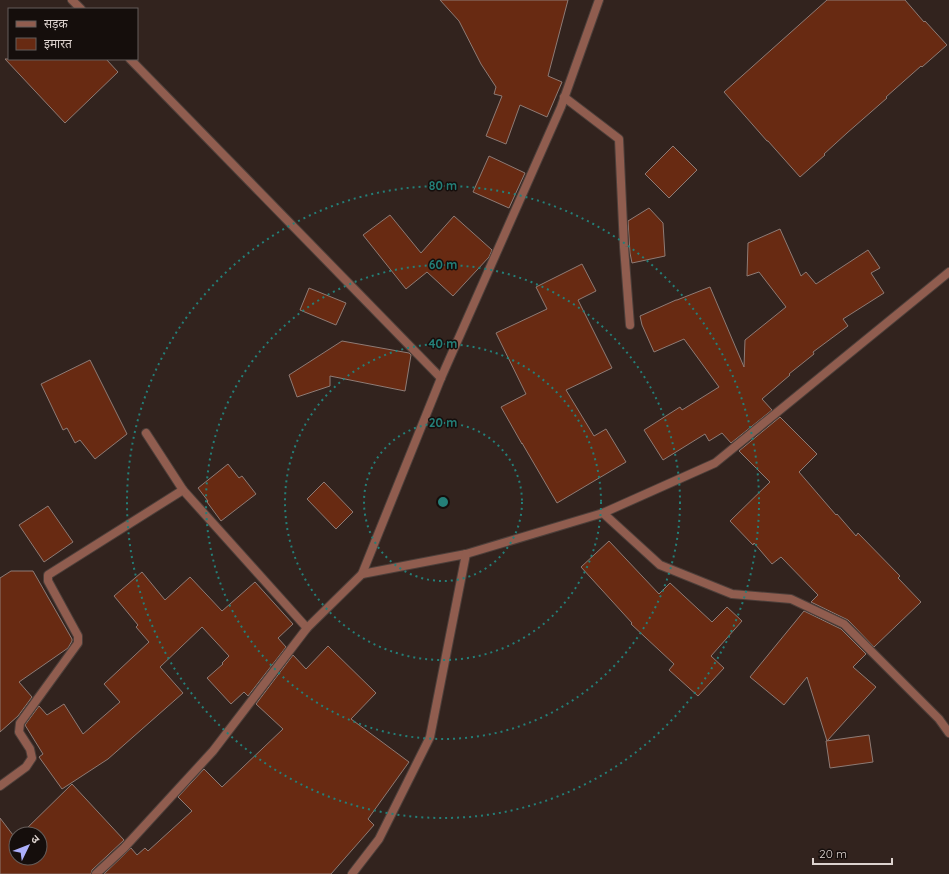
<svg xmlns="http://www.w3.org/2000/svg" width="949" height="874" font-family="Quicksand,'Noto Sans Devanagari',sans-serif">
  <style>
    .building { fill: #682a12; stroke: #8e7b75 }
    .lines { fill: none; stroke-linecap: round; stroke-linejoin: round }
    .minor-casing { stroke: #4d3f3a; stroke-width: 10 }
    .minor { stroke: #905d4f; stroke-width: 8 }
    .ring { fill: none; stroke: #247f78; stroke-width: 2; stroke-dasharray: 2 4 }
    .centre { fill: #247f78; stroke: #150e0c; stroke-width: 2 }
    .ring-label { font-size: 12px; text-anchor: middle; font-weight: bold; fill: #247f78; stroke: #150e0c; stroke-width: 3; stroke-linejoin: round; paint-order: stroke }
  </style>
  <rect width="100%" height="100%" fill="#32231e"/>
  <g class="building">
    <path d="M440,0h128l-20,76 14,6 -15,35 -27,-12 -14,39 -20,-8 16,-40 -8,-2 2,-7 -15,-23 -22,-43z"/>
    <path d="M827,0h78l19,22 1,-1 22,24 -25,22 -1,-1 -35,31 1,1 -40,35 -23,21 1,1 -25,22 -32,-36h-1l-43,-49z"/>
    <path d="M5,59h101l12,13 -53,51z"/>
    <path d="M673,146l24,24 -28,28 -24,-24z"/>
    <path d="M489,156l36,17 -16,35 -36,-16z"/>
    <path d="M649,208l14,15 2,33 -33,7 -2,-10 -2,-32z"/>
    <path d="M390,215l31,38 33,-37 38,34 -3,7 -36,39 -26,-24 -21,17 -43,-54z"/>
    <path d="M780,229l21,47 5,-4 10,12 52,-34 12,18 -9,5 13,20 -41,26 5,7 -35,26 1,2 -25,20 1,1 -28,24 10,11 -41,33 -9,-10 -13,8 -4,-7 -42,26 -19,-30 36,-23 2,3 37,-23 -35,-48 -30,13 -12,-27 -2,-9 36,-16h1l33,-13 34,80 1,-27 41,-33 -27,-35 -12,4 1,-33z"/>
    <path d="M582,264l14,27 -18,9 34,68 -46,22 28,46 12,-7 20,33 -69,41 -35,-60v1l-21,-37 25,-13 -30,-61 51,-24 -11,-22z"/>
    <path d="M309,288l37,15 -10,22 -36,-15z"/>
    <path d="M342,341l67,12 2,2 -6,36 -75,-15v10l-33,11 -8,-22z"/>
    <path d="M90,360l37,74 -32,25 -15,-19 -5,3 -8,-15 -4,2 -22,-46z"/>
    <path d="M780,417l37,37 -18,18 37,43 1,-1 19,22 2,-3 42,43 -2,2 23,24 -47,45 -26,-27 -37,-18 7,-7 -37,-38 -9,7 -18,-21 -1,2 -23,-24 40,-39 -31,-31z"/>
    <path d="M228,464l11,14 3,-2 14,18 -35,27 -14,-19 1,-1 -10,-13z"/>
    <path d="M324,482l29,30 -17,17 -29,-30z"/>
    <path d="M48,506l25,36 -29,20 -25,-37z"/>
    <path d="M609,541l50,53 11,-11 42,39 15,-15 15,14 -31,35 13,12 -26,28 -29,-26 5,-6 -43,-40 1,-1 -51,-56z"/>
    <path d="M11,571h22l39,68v2l-4,7 -49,34 13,15 -14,19 -18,16v-154z"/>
    <path d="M142,572l23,28 25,-23 32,34 33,-29 38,42 -15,14 8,9 -38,49 -4,-4 -13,12 -24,-26 16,-14 -1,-1 7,-7 -27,-29 -42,40 23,26 -75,66 -46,30 -23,-32 4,-3 -18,-29 14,-19 8,9 17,-11 19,30 37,-32 -16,-18 45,-42 -13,-15 2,-2 -24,-29z"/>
    <path d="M804,611l37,18 25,25 -13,13 23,20 -49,54 -20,-64 -23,28 -34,-28z"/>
    <path d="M328,646l48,47 -25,26 58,43 -41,57 6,6 -43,49h-227l27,-26 6,7 8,-7 3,3 44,-40 -14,-14 26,-28 18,18 61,-58 -27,-25 37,-49 13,14z"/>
    <path d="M869,735l4,27 -43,6 -4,-27z"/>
    <path d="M72,784l52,56 -32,30 -1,4h-91v-56l16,21v19h24v-24h-19z"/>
  </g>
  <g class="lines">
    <defs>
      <g id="minor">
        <path d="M72,0l9,9"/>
        <path d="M130,59l311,319"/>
        <path d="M564,97l55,42 5,108 6,78"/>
        <path d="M146,433l37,57 124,138"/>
        <path d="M603,513l57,52 72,29 59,5 53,25 95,95 10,14"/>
        <path d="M362,574l79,-196 120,-271 38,-107"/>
        <path d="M0,786l26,-19 6,-9 -2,-9 -11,-17 1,-9 58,-80v-7l-30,-55v-6l135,-85"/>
        <path d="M96,874l28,-26 89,-97 94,-123 55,-54 104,-20 137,-41 112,-50 234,-191"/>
        <path d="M352,874l27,-35 51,-102 36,-183"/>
      </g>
    </defs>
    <use href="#minor" class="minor-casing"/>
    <use href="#minor" class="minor"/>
  </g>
  <g class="ring">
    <circle cx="443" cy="502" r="79"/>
    <circle cx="443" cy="502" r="158"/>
    <circle cx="443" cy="502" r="237"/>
    <circle cx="443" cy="502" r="316"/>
  </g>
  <circle cx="443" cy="502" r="6" class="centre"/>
  <g class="ring-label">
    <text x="443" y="190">80 m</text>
    <text x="443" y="269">60 m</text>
    <text x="443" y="348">40 m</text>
    <text x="443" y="427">20 m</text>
  </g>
  <rect x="8" y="8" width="130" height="52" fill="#150e0c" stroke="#655d5a"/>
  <rect x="16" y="21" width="20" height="6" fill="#905d4f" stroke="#655d5a"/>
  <text x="44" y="28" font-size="12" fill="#ddd3cf">सड़क</text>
  <rect x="16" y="38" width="20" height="12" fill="#682a12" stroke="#655d5a"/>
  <text x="44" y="48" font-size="12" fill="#ddd3cf">इमारत</text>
  <g transform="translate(28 846) rotate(47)"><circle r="19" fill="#150e0c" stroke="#655d5a"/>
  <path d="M0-3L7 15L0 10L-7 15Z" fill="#acaffb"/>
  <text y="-6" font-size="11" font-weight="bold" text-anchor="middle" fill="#ddd3cf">उ</text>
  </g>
  <path d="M813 858v6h79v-6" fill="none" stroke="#ddd3cf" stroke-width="2"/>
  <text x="819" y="858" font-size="12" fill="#ddd3cf" stroke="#150e0c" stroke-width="3" paint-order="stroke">20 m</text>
</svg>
